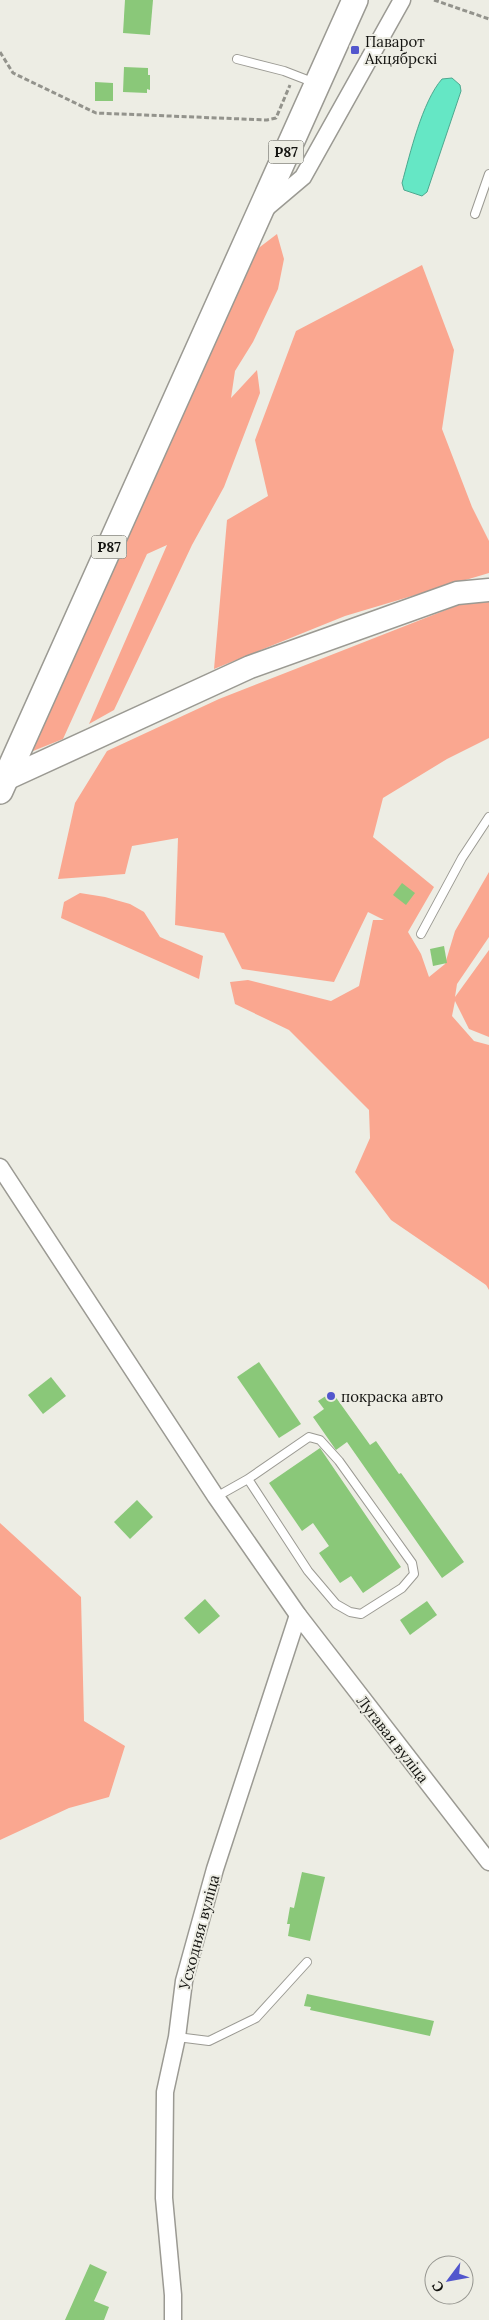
<svg xmlns="http://www.w3.org/2000/svg" width="489" height="2320" font-family="Lora,serif">
  <style>
    .green { fill: #faa790 }
    .water { fill: #65e7c5; stroke: #4da88f }
    .building { fill: #8ac879 }
    .lines { fill: none; stroke-linecap: round; stroke-linejoin: round }
    .lane-casing { stroke: #9b9a93; stroke-width: 10 }
    .street-casing { stroke: #9b9a93; stroke-width: 19 }
    .secondary-casing { stroke: #9b9a93; stroke-width: 25 }
    .primary-casing { stroke: #9b9a93; stroke-width: 28 }
    .path { stroke: #93938c; stroke-width: 3; stroke-dasharray: 5 2.5; stroke-linecap: butt }
    .lane { stroke: #fff; stroke-width: 8 }
    .street { stroke: #fff; stroke-width: 16 }
    .secondary { stroke: #fff; stroke-width: 22 }
    .primary { stroke: #fff; stroke-width: 25 }
    .poi-dot { fill: #5256cd; stroke: #edede4; stroke-width: 2 }
    .labels { text-anchor: middle; dominant-baseline: central; stroke-width: 4; stroke-linejoin: round; paint-order: stroke }
    .shield { fill: #edede4; stroke: #555550; stroke-width: 1 }
    .shield-label { font-size: 14px; font-weight: bold; fill: #141411 }
    .poi-label { font-size: 15px; fill: #141411; stroke: #edede4; text-anchor: start }
    .street-label { font-size: 15px; fill: #141411; stroke: #edede4 }
  </style>
  <rect width="100%" height="100%" fill="#edede4"/>
  <g class="green">
    <path d="M277,234l7,25 -6,30 -25,53 -18,29 -4,27 26,-28 3,23 -36,94 -32,58 -78,165 -25,14 78,-179 -20,9 -84,185 -40,16 233,-505z"/>
    <path d="M422,265l32,85 -12,79 30,78 17,34v32l-144,43 -131,53 13,-149 41,-24 -13,-56 41,-109z"/>
    <path d="M489,602v136l-42,21 -64,39 -10,39 61,50 -26,45 13,22 8,23 16,-13 10,-33 34,-59v65l-32,47 -2,13 34,-47v87l-20,-8 -14,-28 -3,15 22,25 15,4v245l-3,-5 -95,-65 -36,-48 15,-34 -1,-28 -80,-80 -54,-26 -5,-22 18,-2 83,21 28,-15 14,-66h11l-16,-8 -34,70 -92,-13 -18,-36 -49,-8 3,-87 -46,8 -7,28 -67,5 17,-76 32,-52 112,-52 242,-95z"/>
    <path d="M80,893l25,4 25,7 14,8 16,25 43,19 -4,23 -138,-61 3,-16z"/>
    <path d="M0,1523l81,74 3,124 41,25 -16,51 -40,11 -69,32z"/>
  </g>
  <path class="water" d="M452,78l8,7 1,6 -34,101 -5,4 -18,-6 -2,-7c8,-29 20,-81 40,-104z"/>
  <g class="building">
    <path d="M125,0h28l-3,35 -27,-2z"/>
    <path d="M124,67l24,1v7h2v15l-3,-1v4l-24,-1z"/>
    <path d="M95,82l18,1v18h-18z"/>
    <path d="M402,883l13,10 -9,12 -13,-10z"/>
    <path d="M444,946l3,17 -14,3 -3,-17z"/>
    <path d="M259,1362l42,62 -22,14 -42,-61z"/>
    <path d="M51,1377l15,19 -23,18 -15,-19z"/>
    <path d="M332,1392l38,53 6,-4 23,33 2,-1 63,89 -22,16 -95,-136 -11,8 -23,-33 11,-8 -6,-8z"/>
    <path d="M320,1448l81,119 -38,26 -12,-17 -11,7 -21,-30 10,-7 -16,-23 -11,8 -33,-48z"/>
    <path d="M137,1500l16,17 -23,22 -16,-17z"/>
    <path d="M205,1599l15,17 -21,18 -15,-16z"/>
    <path d="M427,1601l10,14 -27,20 -10,-15z"/>
    <path d="M302,1872l23,5 -15,64 -22,-5 2,-12h-3l3,-17 4,1z"/>
    <path d="M307,1994l127,27 -4,15 -120,-26 1,-3 -7,-1z"/>
    <path d="M90,2264l17,8 -13,29 15,6 -5,13h-39z"/>
  </g>
  <g class="lines">
    <defs>
      <g id="lane">
        <path d="M237,59l47,12 31,12"/>
        <path d="M475,214l14,-40"/>
        <path d="M421,934l41,-76 27,-41"/>
        <path d="M216,1497l32,-18 61,-42 11,3 19,21 73,102 2,11 -12,14 -41,26 -11,-2 -14,-8 -28,-33 -60,-92"/>
        <path d="M177,2037l32,4 47,-23 51,-56"/>
      </g>
      <g id="street">
        <path d="M264,210l39,-33 99,-177"/>
        <path d="M0,1167l216,330 82,118 191,247"/>
        <path d="M173,2320v-25l-9,-97 1,-106 12,-55 7,-56 31,-112 83,-254"/>
      </g>
      <path id="secondary" d="M6,779l244,-112 207,-74 32,-3"/>
      <path id="primary" d="M0,791l355,-791"/>
    </defs>
    <use href="#lane" class="lane-casing"/>
    <use href="#street" class="street-casing"/>
    <use href="#secondary" class="secondary-casing"/>
    <use href="#primary" class="primary-casing"/>
    <g class="path">
      <path d="M434,0l55,19"/>
      <path d="M0,52l13,21 83,40 171,7 9,-2 14,-33"/>
    </g>
    <use href="#lane" class="lane"/>
    <use href="#street" class="street"/>
    <use href="#secondary" class="secondary"/>
    <use href="#primary" class="primary"/>
  </g>
  <g class="poi-dot">
    <rect x="350" y="45" width="10" height="10" rx="2.5"/>
    <circle cx="331" cy="1396" r="5"/>
  </g>
  <g class="labels">
    <g class="shield">
      <rect x="268.5" y="140.5" width="35" height="23" rx="4"/>
      <rect x="91.5" y="535.5" width="35" height="23" rx="4"/>
    </g>
    <g class="shield-label">
      <text x="286" y="152">Р87</text>
      <text x="109" y="547">Р87</text>
    </g>
    <g class="poi-label">
      <text x="365" y="41">Паварот<tspan x="365" dy="17">Акцябрскі</tspan></text>
      <text x="341" y="1396">покраска авто</text>
    </g>
    <g class="street-label">
      <text transform="translate(393 1739) rotate(52)">Лугавая вуліца</text>
      <text transform="translate(199 1932) rotate(-75)">Усходняя вуліца</text>
    </g>
  </g>
  <g transform="translate(449 2280) rotate(238)"><circle r="24" fill="#edede4" stroke="#969690"/>
  <path d="M0-4L9 19L0 12L-9 19Z" fill="#5256cd"/>
  <text y="-8" font-size="14" font-weight="bold" text-anchor="middle" fill="#141411">С</text>
  </g>
</svg>
